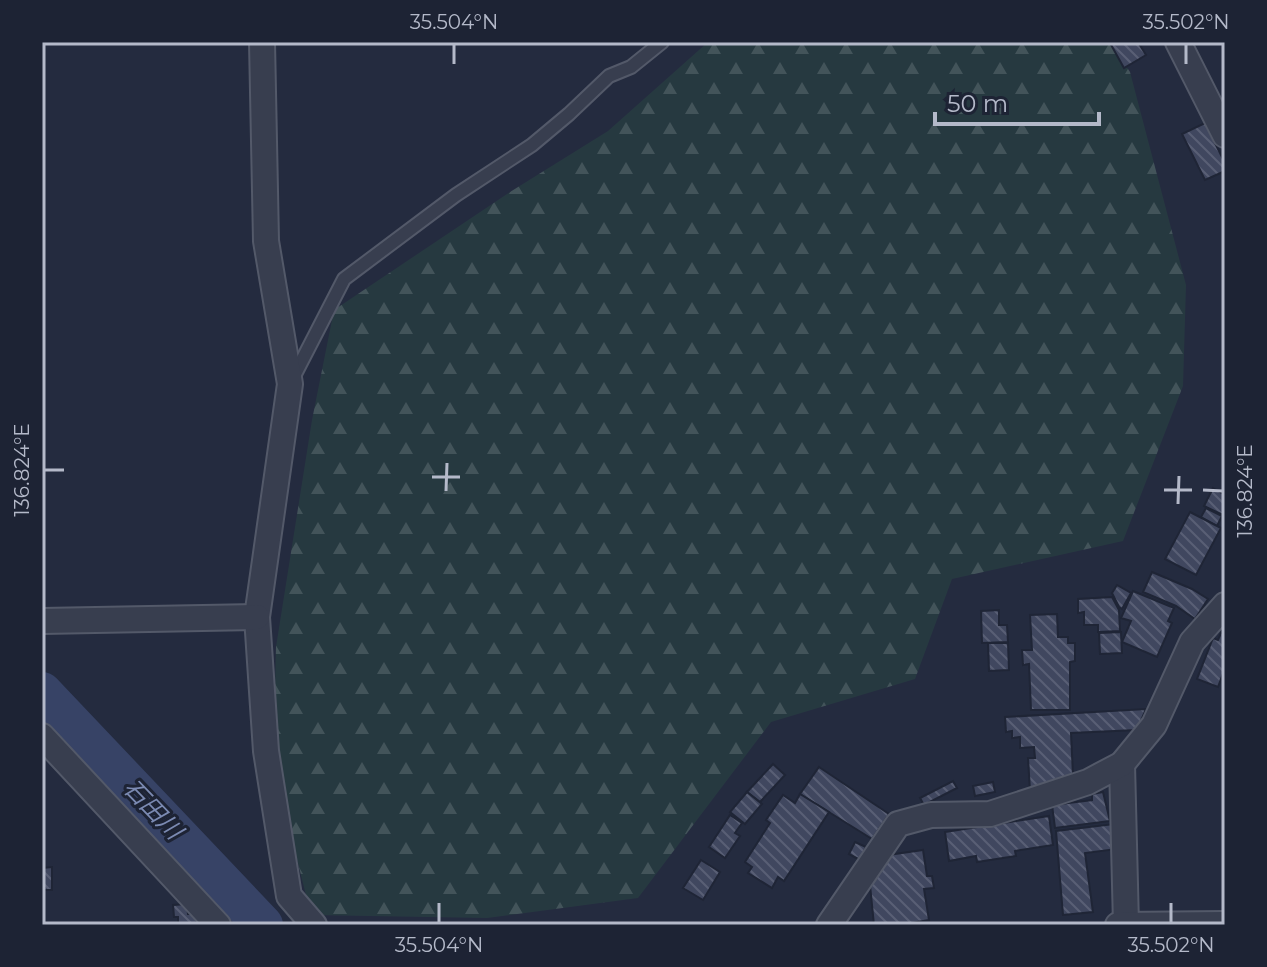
<svg xmlns="http://www.w3.org/2000/svg" width="1267" height="967" font-family="Montserrat,'Noto Sans JP',sans-serif">
  <style>
    .forest { fill: url(#forest-firs) }
    .lines { fill: none; stroke-linecap: round; stroke-linejoin: round }
    .river { stroke: #374366; stroke-width: 40 }
    .building { fill: url(#building-back-hatch); stroke: #1f2536; stroke-width: 2 }
    .lane-casing { stroke: #535969; stroke-width: 16 }
    .street-casing { stroke: #535969; stroke-width: 28 }
    .lane { stroke: #383e4f; stroke-width: 12 }
    .street { stroke: #383e4f; stroke-width: 24 }
    .ticks { fill: none; stroke: #b4b9c9; stroke-width: 3 }
    .labels { text-anchor: middle; dominant-baseline: central; stroke-width: 6; stroke-linejoin: round; paint-order: stroke }
    .water-label { font-size: 24px; font-style: italic; fill: #7b8ab2; stroke: #1d2334 }
    .neatline { fill: none; stroke: #b4b9c9; stroke-width: 3 }
    .ticks-label { font-size: 20px; text-anchor: middle; fill: #b4b9c9 }
  </style>
  <defs>
    <pattern id="forest-firs" width="22" height="20" patternUnits="userSpaceOnUse" patternTransform="scale(2)"><rect width="22" height="20" fill="#263940"/><path d="M5 1l3.5 6h-7zM16 11l3.5 6h-7z" fill="#43545a"/></pattern>
    <pattern id="building-back-hatch" width="6" height="6" patternUnits="userSpaceOnUse" patternTransform="scale(2)"><rect width="6" height="6" fill="#40475f"/><path d="M-1 5l2 2M0 0l6 6M5-1l2 2" fill="none" stroke="#595f75"/></pattern>
  </defs>
  <rect width="100%" height="100%" fill="#242b3f"/>
  <path class="forest" d="M708,42h402l20,30 56,213 -3,101 -60,155 -171,38 -37,100 -144,43 -133,176 -151,20 -176,-3 -38,-151 3,-117 36,-227 22,-110 176,-118 98,-61z"/>
  <g class="lines">
    <path class="river" d="M42,692l221,233"/>
  </g>
  <g class="building">
    <path d="M1112,42h26l8,13 -22,13 -14,-25z"/>
    <path d="M1205,123l20,40v8l-20,9 -23,-46z"/>
    <path d="M1213,488l12,7 -2,20 -19,-9z"/>
    <path d="M1206,508l16,8 -5,10 -16,-9z"/>
    <path d="M1190,512l31,16 -25,47 -31,-16z"/>
    <path d="M1152,572l40,17 16,10 -13,20 -19,-13 -33,-14z"/>
    <path d="M1117,585l14,8 -9,16 -3,-2 -7,-14z"/>
    <path d="M1133,591l41,17 -6,13 4,2 -15,34 -35,-15 9,-21 -10,-3z"/>
    <path d="M1112,597l7,13 1,21 -22,1v-7h-14v-13l-6,1v-14z"/>
    <path d="M999,610v15h8l1,17 -26,1 -1,-32z"/>
    <path d="M1057,614l1,23h10v6h7v18l-5,1v48h-39l-2,-46 -6,1 -1,-15h10l-2,-35z"/>
    <path d="M1225,624v44l-7,19 -21,-8 16,-41 5,2z"/>
    <path d="M1121,632l1,21 -22,1 -1,-21z"/>
    <path d="M988,643h20l1,27 -20,1z"/>
    <path d="M1146,709l-9,21 -66,3 2,42 -43,16 -2,-33h7l-1,-11 -14,1v-11l-8,1v-7l-6,1 -1,-15z"/>
    <path d="M773,764l12,11 -25,27 -13,-10z"/>
    <path d="M819,767l70,47 -17,25 -72,-45z"/>
    <path d="M953,781l4,7 -33,17 -4,-7z"/>
    <path d="M993,782l2,10 -20,4 -2,-10z"/>
    <path d="M747,792l15,12 -17,20 -15,-12z"/>
    <path d="M1103,792l7,29 -55,7 -3,-23 40,-5v-6z"/>
    <path d="M800,794l29,18 -45,69 -6,-4 -6,11 -24,-15 4,-6 -7,-5 25,-39 -4,-3 17,-25 12,8z"/>
    <path d="M730,815l12,8 -7,10 5,3 -15,22 -16,-11z"/>
    <path d="M1049,816l4,29 -38,6 1,5 -39,6 -1,-6 -27,5 -4,-29z"/>
    <path d="M1114,824l3,25 -32,4 8,59 -30,3 -7,-84z"/>
    <path d="M855,842l11,5 -6,13 -11,-6z"/>
    <path d="M923,850l4,26h5l2,12 -10,1 5,31 -29,5h-26l-4,-40 18,-30z"/>
    <path d="M701,860l19,12 -17,28 -20,-12z"/>
    <path d="M52,867v23h-10v-22z"/>
    <path d="M187,904l1,10h8l1,11h-19v-8h-4l-1,-12z"/>
  </g>
  <g class="lines">
    <defs>
      <path id="lane" d="M293,378l51,-99 112,-84 76,-50 37,-31 40,-38 22,-9 31,-25"/>
      <g id="street">
        <path d="M262,42l4,199 24,143 -33,233 9,134 23,145 25,29"/>
        <path d="M1178,42l47,93"/>
        <path d="M42,621l215,-4"/>
        <path d="M42,736l176,189"/>
        <path d="M1122,764l4,161"/>
        <path d="M829,925l69,-101 33,-9 59,-1 98,-32 34,-18 32,-39 38,-83 33,-37"/>
        <path d="M1118,925l107,-1"/>
      </g>
    </defs>
    <use href="#lane" class="lane-casing"/>
    <use href="#street" class="street-casing"/>
    <use href="#lane" class="lane"/>
    <use href="#street" class="street"/>
  </g>
  <path class="ticks" d="M454,64v-20M1186,64v-20M44,470h20M432,477h28M1164,490h28M1203,490l20,1M446,491l1,-28M1178,504l1,-28M439,923v-20M1171,923v-20"/>
  <g class="labels">
    <g class="water-label">
      <text transform="translate(153 809) rotate(46)">石田川</text>
    </g>
  </g>
  <rect width="1267" height="967" fill="none" stroke="#1d2334" stroke-width="88"/>
  <path d="M935 112v12h164v-12" fill="none" stroke="#b4b9c9" stroke-width="4"/>
  <text x="947" y="112" font-size="24" fill="#b4b9c9" stroke="#1d2334" stroke-width="6" paint-order="stroke">50 m</text>
  <rect x="44" y="44" width="1179" height="879" class="neatline"/>
  <g class="ticks-label">
    <text x="454" y="29">35.504°N</text>
    <text x="1186" y="29">35.502°N</text>
    <text transform="translate(22 470) rotate(-90)" y="7">136.824°E</text>
    <text transform="translate(1245 491) rotate(-90)" y="7">136.824°E</text>
    <text x="439" y="952">35.504°N</text>
    <text x="1171" y="952">35.502°N</text>
  </g>
</svg>
